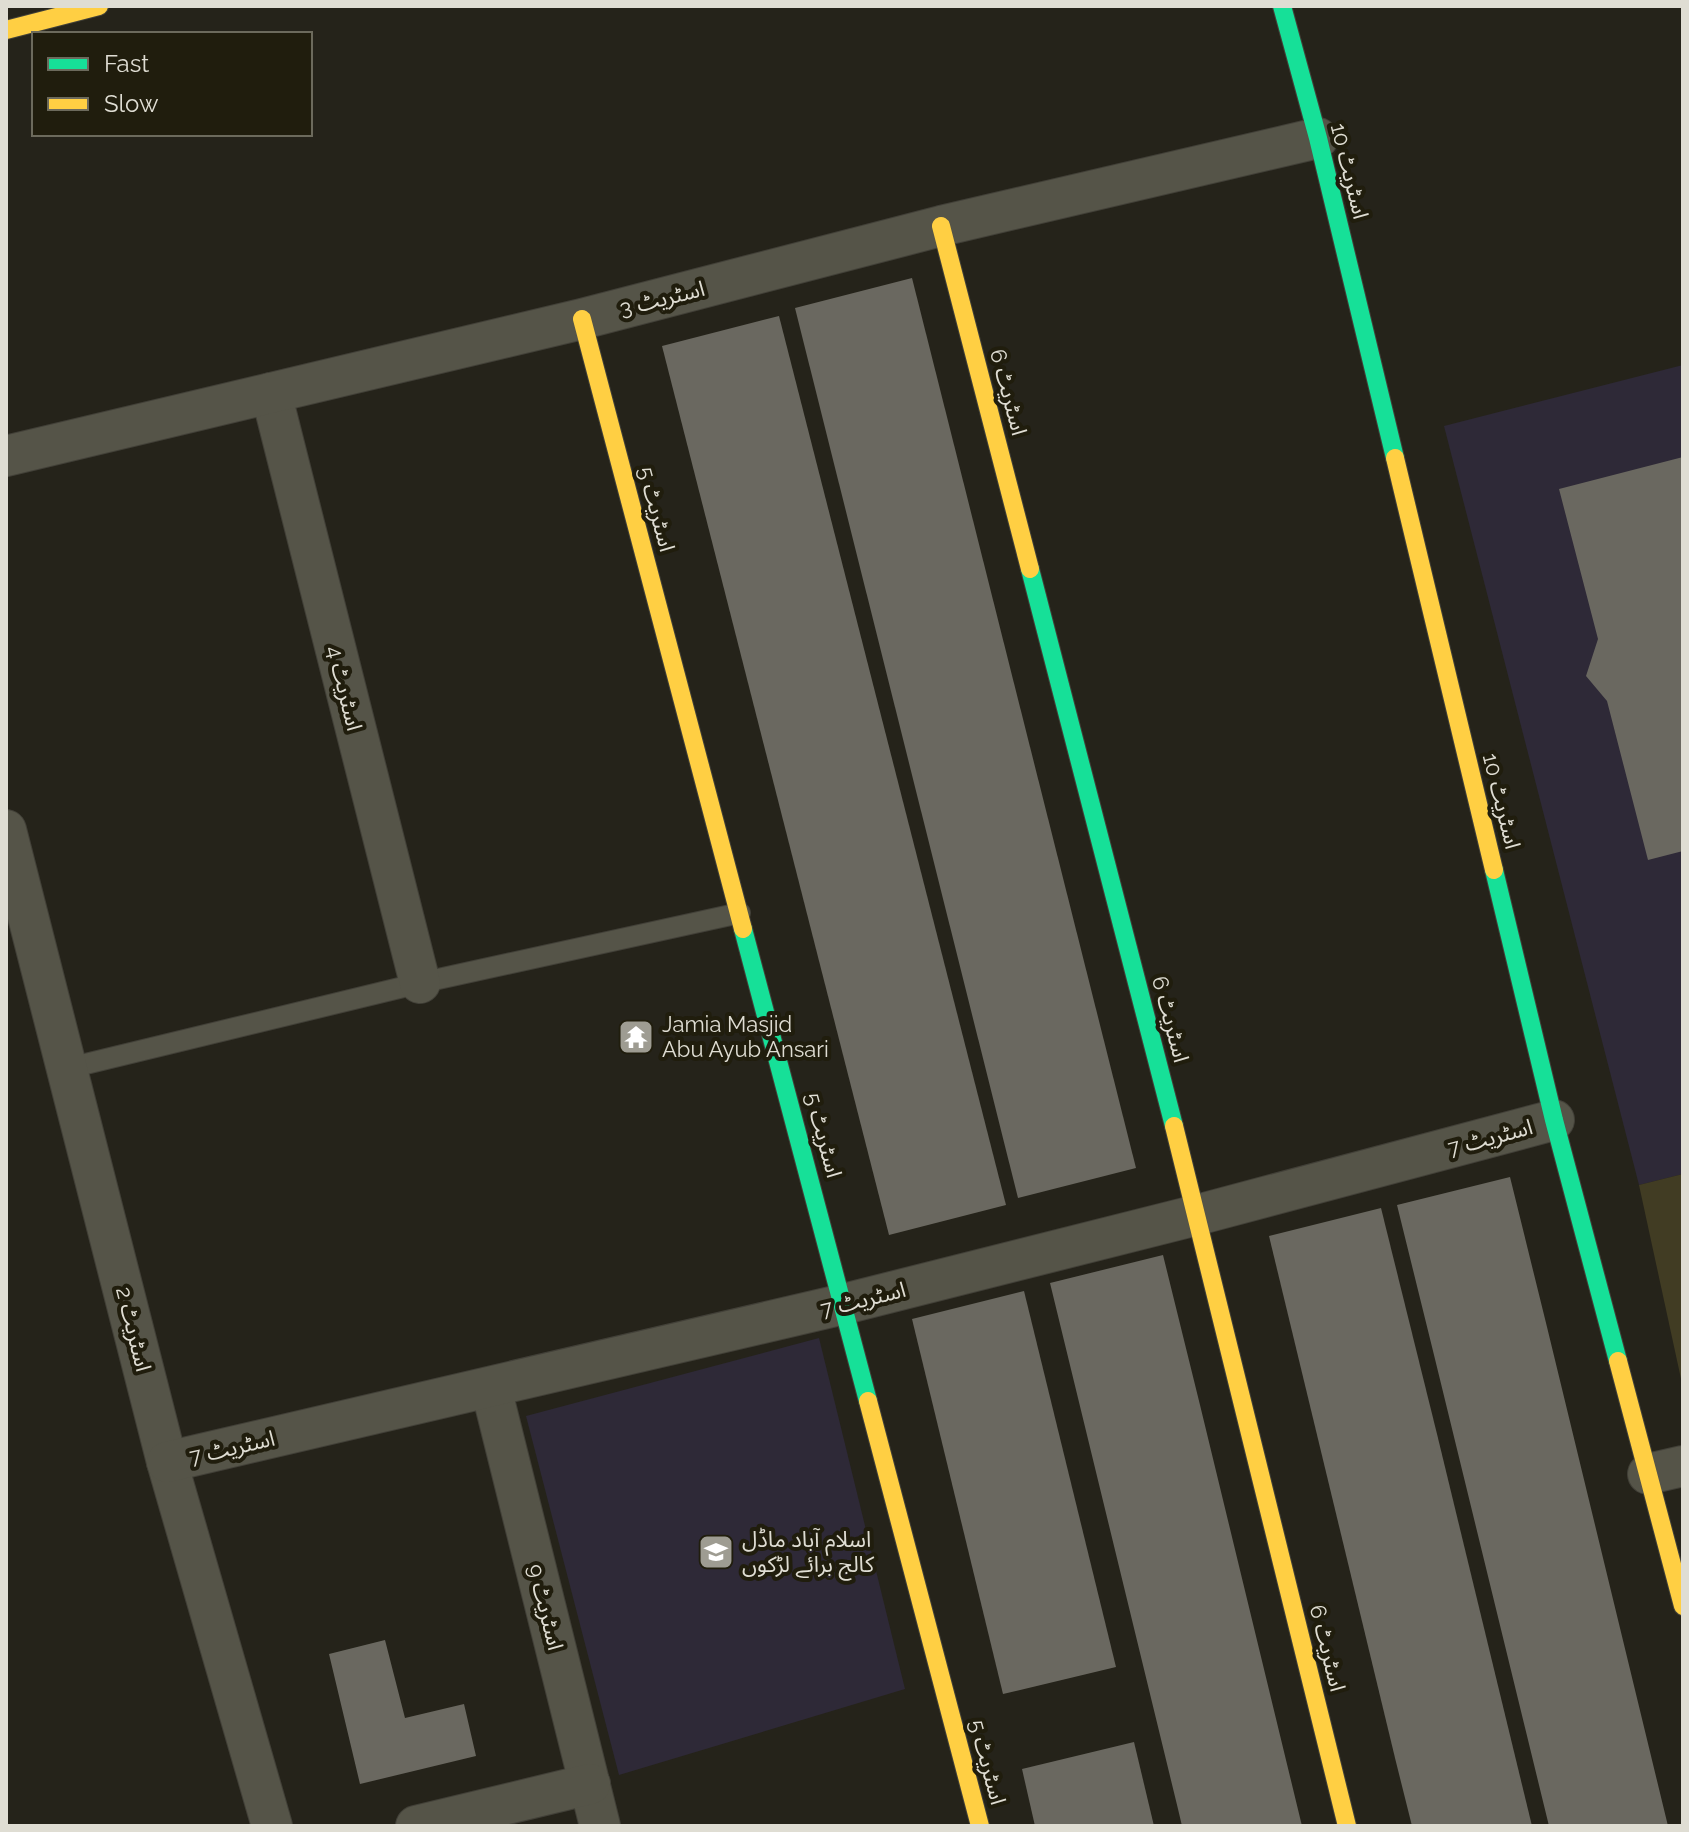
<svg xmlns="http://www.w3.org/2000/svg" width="1689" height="1832" font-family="Raleway,'Noto Sans Arabic',sans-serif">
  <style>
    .education { fill: #2e2937 }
    .green { fill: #413c23 }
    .building { fill: #6a6860 }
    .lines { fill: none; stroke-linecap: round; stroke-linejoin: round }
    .lane-casing { stroke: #424038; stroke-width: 22 }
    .street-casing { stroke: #424038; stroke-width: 42 }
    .fast-casing { stroke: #424038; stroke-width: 20 }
    .slow-casing { stroke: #424038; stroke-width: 20 }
    .lane { stroke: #555448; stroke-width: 20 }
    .street { stroke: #555448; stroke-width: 40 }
    .fast { stroke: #16e098; stroke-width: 18 }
    .slow { stroke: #ffcf43; stroke-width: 18 }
    .labels { text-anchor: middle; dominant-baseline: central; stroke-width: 8; stroke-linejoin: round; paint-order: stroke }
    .street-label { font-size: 22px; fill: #dfddd3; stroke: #201d0d }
    .poi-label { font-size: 22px; fill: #dfddd3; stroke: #201d0d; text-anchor: start }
  </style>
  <rect width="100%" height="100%" fill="#25231a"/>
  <g class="education">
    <path d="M1683,365v809l-44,11 -195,-759z"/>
    <path d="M819,1338l86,351 -286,86 -93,-359z"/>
  </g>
  <path class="green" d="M1683,1174v214l-44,-203z"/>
  <g class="building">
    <path d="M912,278l224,890 -118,30 -223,-890z"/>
    <path d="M779,316l227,889 -117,30 -227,-889z"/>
    <path d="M1683,457v394l-35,9 -41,-159 -21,-25 12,-37 -39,-150z"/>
    <path d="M1510,1177l37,150 121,499h-119l-115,-471 -37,-150z"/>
    <path d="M1381,1208l56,226 95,392h-120l-16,-64 -127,-526z"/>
    <path d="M1163,1255l37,150 102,421h-120l-4,-17 -128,-526z"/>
    <path d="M1024,1291l92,376 -113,27 -91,-375z"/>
    <path d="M385,1640l20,78 59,-14 12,52 -116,28 -31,-130z"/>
    <path d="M1134,1742l20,84h-119l-13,-57z"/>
  </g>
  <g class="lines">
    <defs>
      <path id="lane" d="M69,1068l351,-85 320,-70"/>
      <g id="street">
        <path d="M271,393l149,590"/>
        <path d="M6,456l576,-137 359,-93 377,-88"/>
        <path d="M6,830l161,632 105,364"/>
        <path d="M491,1388l109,438"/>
        <path d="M167,1462l677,-158 353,-89 357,-95"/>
        <path d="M1648,1474l35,-8"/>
        <path d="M416,1826l174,-42"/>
      </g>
      <g id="fast">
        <path d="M1282,6l36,132 77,320"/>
        <path d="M1030,569l144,557"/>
        <path d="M1494,870l60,250 64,241"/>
        <path d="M743,929l125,472"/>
      </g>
      <g id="slow">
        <path d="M6,30l93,-24"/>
        <path d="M941,226l89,343"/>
        <path d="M582,319l161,610"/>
        <path d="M1395,458l99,412"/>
        <path d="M1174,1126l173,700"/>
        <path d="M1618,1361l65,245"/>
        <path d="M868,1401l112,425"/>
      </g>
    </defs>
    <use href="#lane" class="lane-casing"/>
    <use href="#street" class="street-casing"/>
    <use href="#fast" class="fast-casing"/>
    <use href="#slow" class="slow-casing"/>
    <use href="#lane" class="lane"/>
    <use href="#street" class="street"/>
    <use href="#fast" class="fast"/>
    <use href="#slow" class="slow"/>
  </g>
  <defs>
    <symbol id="temple-square" viewBox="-11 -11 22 22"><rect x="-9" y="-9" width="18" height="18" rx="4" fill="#9e9c92" stroke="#201d0d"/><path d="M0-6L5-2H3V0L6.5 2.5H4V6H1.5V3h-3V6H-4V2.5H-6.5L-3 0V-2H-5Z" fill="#fff"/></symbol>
    <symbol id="university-square" viewBox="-11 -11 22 22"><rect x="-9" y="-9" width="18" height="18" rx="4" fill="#9e9c92" stroke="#201d0d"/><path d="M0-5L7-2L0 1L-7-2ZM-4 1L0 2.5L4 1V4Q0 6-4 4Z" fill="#fff"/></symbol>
  </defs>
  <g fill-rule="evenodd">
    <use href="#temple-square" x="616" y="1017" width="40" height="40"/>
    <use href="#university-square" x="696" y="1532" width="40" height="40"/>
  </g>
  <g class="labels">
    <g class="street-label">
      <text transform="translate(1350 171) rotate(76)">اسٹریٹ 10</text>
      <text transform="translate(662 298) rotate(-14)">اسٹریٹ 3</text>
      <text transform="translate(1009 392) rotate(75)">اسٹریٹ 6</text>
      <text transform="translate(657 509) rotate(75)">اسٹریٹ 5</text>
      <text transform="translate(345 688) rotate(76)">اسٹریٹ 4</text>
      <text transform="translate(1502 801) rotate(76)">اسٹریٹ 10</text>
      <text transform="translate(1171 1019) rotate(75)">اسٹریٹ 6</text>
      <text transform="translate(824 1135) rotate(75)">اسٹریٹ 5</text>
      <text transform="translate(1490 1137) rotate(-15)">اسٹریٹ 7</text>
      <text transform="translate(863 1299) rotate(-14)">اسٹریٹ 7</text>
      <text transform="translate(134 1329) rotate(76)">اسٹریٹ 2</text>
      <text transform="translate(232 1447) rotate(-13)">اسٹریٹ 7</text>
      <text transform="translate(546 1607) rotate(76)">اسٹریٹ 9</text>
      <text transform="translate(1328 1648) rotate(76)">اسٹریٹ 6</text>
      <text transform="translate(988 1762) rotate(75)">اسٹریٹ 5</text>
    </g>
    <g class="poi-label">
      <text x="662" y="1024">Jamia Masjid<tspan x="662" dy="25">Abu Ayub Ansari</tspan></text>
      <text x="742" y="1539">اسلام آباد ماڈل<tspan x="742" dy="25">کالج برائے لڑکوں</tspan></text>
    </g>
  </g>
  <rect width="1689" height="1832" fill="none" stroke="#dfddd3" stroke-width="16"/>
  <rect x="32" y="32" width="280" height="104" fill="#201d0d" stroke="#6c6a5c" stroke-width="2"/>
  <rect x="48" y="58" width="40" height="12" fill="#16e098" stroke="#6c6a5c" stroke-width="2"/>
  <text x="104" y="72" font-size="24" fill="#dfddd3">Fast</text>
  <rect x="48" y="98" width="40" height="12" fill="#ffcf43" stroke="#6c6a5c" stroke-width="2"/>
  <text x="104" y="112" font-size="24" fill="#dfddd3">Slow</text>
</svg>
